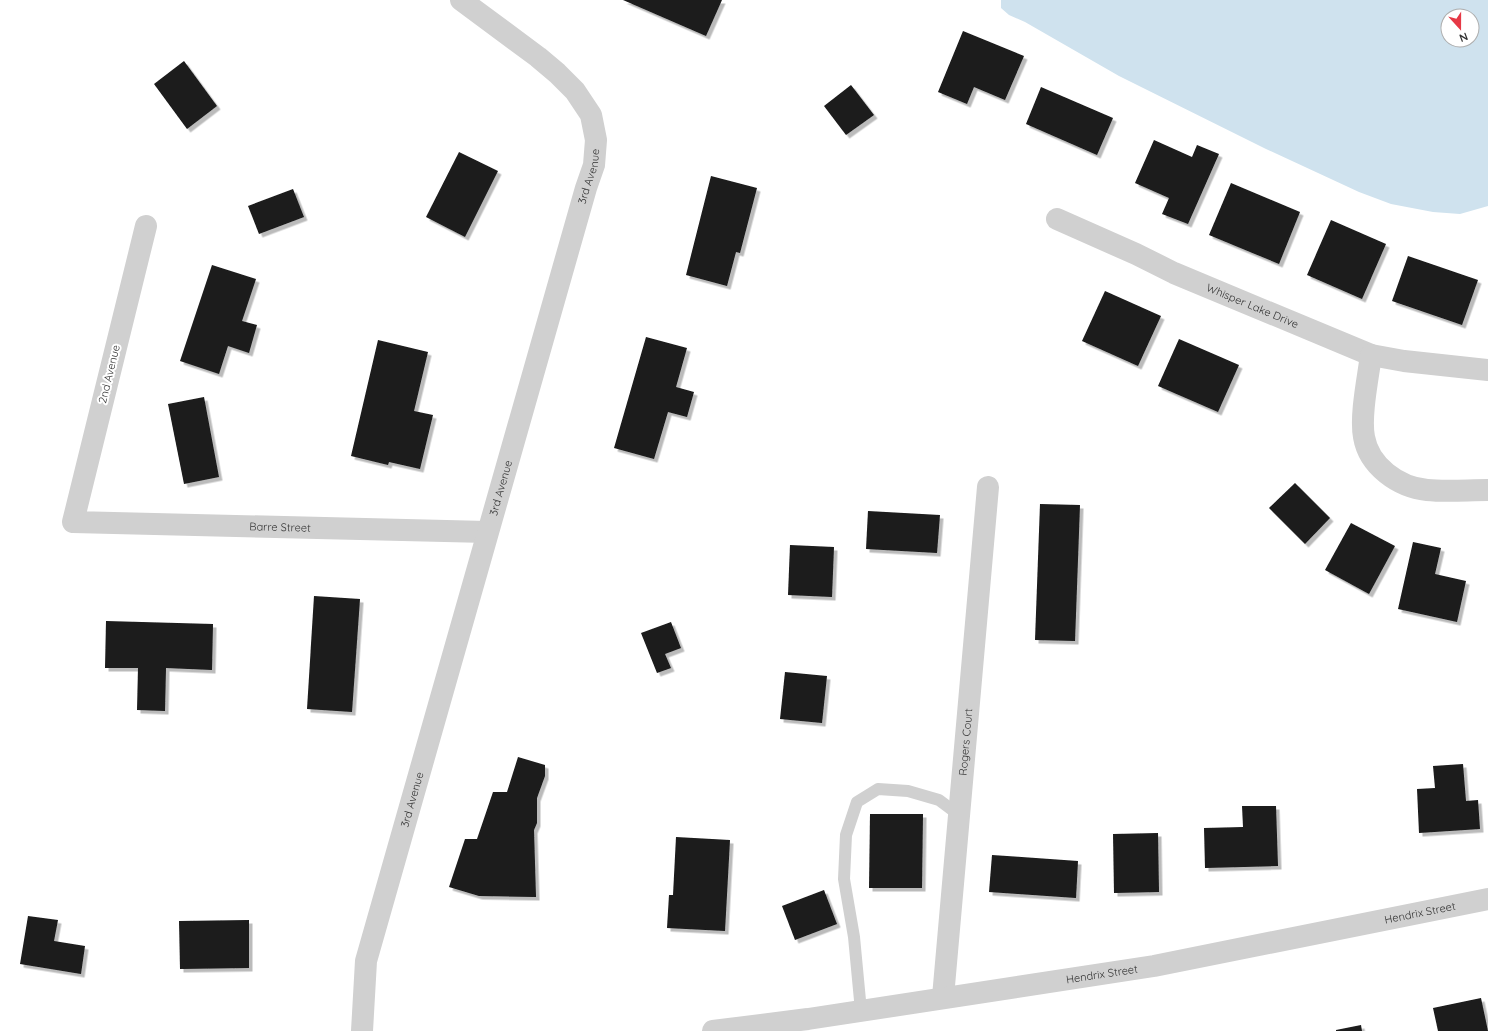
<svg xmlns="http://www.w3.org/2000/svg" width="1488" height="1031" font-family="Quicksand,sans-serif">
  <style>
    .water { fill: #cfe2ee; fill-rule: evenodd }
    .building { fill: #1a1a1a; filter: url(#shadow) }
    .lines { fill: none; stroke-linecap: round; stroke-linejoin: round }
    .lane { stroke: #d0d0d0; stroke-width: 12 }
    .street { stroke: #d0d0d0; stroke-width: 22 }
    .labels { text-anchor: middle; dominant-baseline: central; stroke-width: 4; stroke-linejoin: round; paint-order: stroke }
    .street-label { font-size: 11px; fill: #333; stroke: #fff }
  </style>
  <defs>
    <filter id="shadow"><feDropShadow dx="3.5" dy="3.5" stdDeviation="0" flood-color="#0004"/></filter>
  </defs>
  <rect width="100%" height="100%" fill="#fff"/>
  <path class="water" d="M1001,0h487v206l-28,8 -27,-2 -42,-8 -32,-12 -93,-43 -147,-73 -94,-54 -16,-7 -8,-7zM1448,16h24v24h-24z"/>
  <g class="building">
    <path d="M623,0h99l-16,36z"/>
    <path d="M963,31l61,25 -19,44 -31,-13 -7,17 -29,-12z"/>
    <path d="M184,61l33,45 -30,23 -33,-45z"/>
    <path d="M851,85l23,30 -28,20 -22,-29z"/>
    <path d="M1041,87l72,31 -16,37 -71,-31z"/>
    <path d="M1154,140l38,17 5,-12 22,9 -31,70 -26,-10 7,-16 -34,-15z"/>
    <path d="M459,152l39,19 -33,66 -39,-20z"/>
    <path d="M711,176l46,12 -17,65 -4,-1 -9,34 -41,-11z"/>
    <path d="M1231,183l69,29 -21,52 -70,-29z"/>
    <path d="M293,189l11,28 -45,17 -11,-28z"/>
    <path d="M1331,220l55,24 -24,55 -55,-24z"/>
    <path d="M1408,256l70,24 -16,45 -70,-24z"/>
    <path d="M212,265l44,14 -14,42 15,4 -8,28 -21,-7 -9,28 -39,-13z"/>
    <path d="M1105,291l56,25 -23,50 -56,-25z"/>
    <path d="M646,337l41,11 -11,39 18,5 -7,25 -19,-5 -14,47 -40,-11z"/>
    <path d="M1179,339l60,26 -21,47 -60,-26z"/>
    <path d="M378,340l50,12 -14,59 19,4 -13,54 -31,-7 -1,3 -37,-9z"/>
    <path d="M204,397l15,80 -35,7 -16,-80z"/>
    <path d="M1295,483l35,35 -25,26 -36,-36z"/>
    <path d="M1040,504l40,1 -5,136 -40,-1z"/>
    <path d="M868,511l72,4 -3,38 -71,-4z"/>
    <path d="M1351,523l44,23 -26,48 -44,-24z"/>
    <path d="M1413,542l28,6 -6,26 31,7 -9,41 -59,-13z"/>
    <path d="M790,545l44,2 -2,50 -44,-2z"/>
    <path d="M314,596l46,3 -8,113 -45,-3z"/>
    <path d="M106,621l107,3 -1,46 -46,-2 -1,43 -28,-1 1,-42h-33z"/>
    <path d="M671,622l10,26 -16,6 6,14 -14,5 -16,-40z"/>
    <path d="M785,672l42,4 -5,47 -42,-4z"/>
    <path d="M518,757l27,8v11l-8,22v25l-3,7 2,67 -57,-1 -30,-9 16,-48h12l16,-47h14z"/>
    <path d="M1463,764l3,37 12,-1 2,29 -61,4 -2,-44 18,-1 -2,-22z"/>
    <path d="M1242,806h34l2,60 -73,2 -1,-40 39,-1z"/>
    <path d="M870,814h53l-1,74h-53z"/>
    <path d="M1158,833l1,59 -45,1 -1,-59z"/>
    <path d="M676,837l54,3 -5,91 -58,-3 2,-33h4z"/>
    <path d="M992,855l86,6 -2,37 -87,-6z"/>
    <path d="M824,890l13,34 -42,16 -13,-34z"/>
    <path d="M28,916l30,4 -4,21 31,5 -4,28 -61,-10z"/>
    <path d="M249,920v48l-69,1 -1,-48z"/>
    <path d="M1481,998l7,33h-50l-5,-23z"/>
    <path d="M1361,1025l1,6h-26v-1z"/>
  </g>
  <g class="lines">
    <path class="lane" d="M861,1011l-7,-74 -10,-58 2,-44 11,-33 21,-13 30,2 31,9 20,15"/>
    <g class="street">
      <path id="s1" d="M1057,219l79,35 38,19 197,82 33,6 84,9"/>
      <path id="s2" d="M146,226l-73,296 414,10"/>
      <path d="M1371,355c-3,23 -11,61 -7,82 5,29 34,50 63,53 20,2 41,0 61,0"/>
      <path id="s3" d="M943,997l45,-510"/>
      <path id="s4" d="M362,1031l4,-70 220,-773 8,-23 2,-25 -5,-25 -16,-24 -18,-18 -19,-16 -77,-57"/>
      <path id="s5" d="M713,1031l95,-12 346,-53 334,-67"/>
    </g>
  </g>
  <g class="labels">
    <g class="street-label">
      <text stroke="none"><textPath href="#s4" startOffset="886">3rd Avenue</textPath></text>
      <text stroke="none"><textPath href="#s1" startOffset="214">Whisper Lake Drive</textPath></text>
      <text transform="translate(109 374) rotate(-76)">2nd Avenue</text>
      <text stroke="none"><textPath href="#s4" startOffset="562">3rd Avenue</textPath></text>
      <text stroke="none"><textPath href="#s2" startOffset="512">Barre Street</textPath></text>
      <text stroke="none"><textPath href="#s3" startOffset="256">Rogers Court</textPath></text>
      <text stroke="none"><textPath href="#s4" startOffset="238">3rd Avenue</textPath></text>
      <text stroke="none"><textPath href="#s5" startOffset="717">Hendrix Street</textPath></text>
      <text stroke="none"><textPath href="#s5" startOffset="393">Hendrix Street</textPath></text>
    </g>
  </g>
  <g transform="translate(1460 28) rotate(159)"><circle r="19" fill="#ffffff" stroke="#adadad"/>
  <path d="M0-3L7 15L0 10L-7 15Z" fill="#e63946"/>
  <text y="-6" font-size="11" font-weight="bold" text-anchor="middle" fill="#333333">N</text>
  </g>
</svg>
